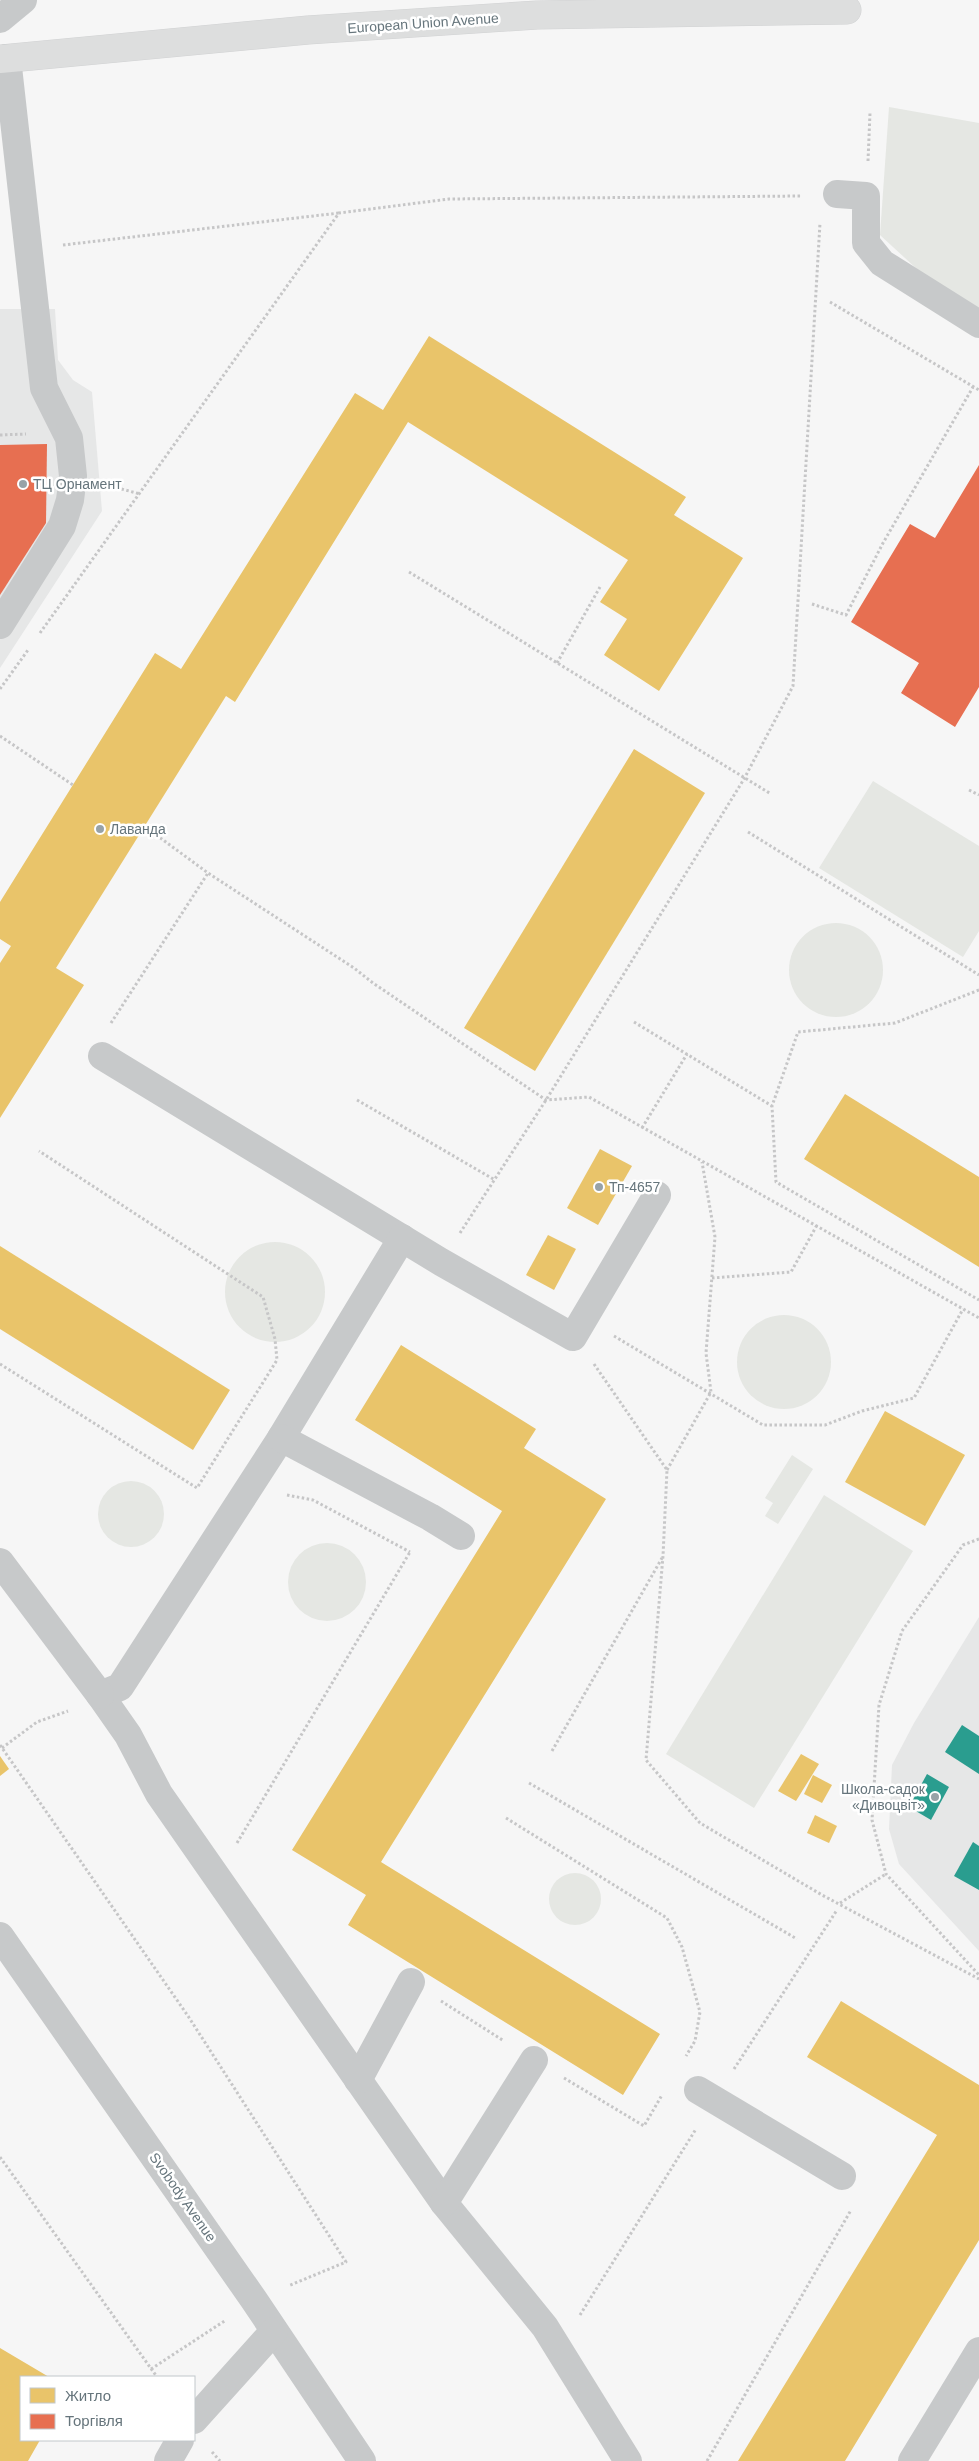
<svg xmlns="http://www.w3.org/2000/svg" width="979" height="2461" font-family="Helvetica,sans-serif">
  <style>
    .built { fill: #e6e7e7 }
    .green { fill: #e5e7e3 }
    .homes { fill: #e9c46a }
    .shops { fill: #e76f51 }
    .schools { fill: #2a9d8f }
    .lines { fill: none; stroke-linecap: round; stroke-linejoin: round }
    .major-casing { stroke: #d1d2d3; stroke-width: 29 }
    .path { stroke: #c6c6c7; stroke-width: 3; stroke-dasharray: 2.5 2.5; stroke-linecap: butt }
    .minor { stroke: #c7c9ca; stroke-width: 28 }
    .major { stroke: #dddede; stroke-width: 28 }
    .poi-dot { fill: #98a2a7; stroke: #fff; stroke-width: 2 }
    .labels { text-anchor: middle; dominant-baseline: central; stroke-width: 5; stroke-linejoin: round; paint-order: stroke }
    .street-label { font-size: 14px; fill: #66757c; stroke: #fff }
    .poi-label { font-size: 14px; fill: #66757c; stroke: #fff; text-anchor: start }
  </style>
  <rect width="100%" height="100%" fill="#f6f6f6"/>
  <g class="built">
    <path d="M0,309h55l3,51 15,20 19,12 10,119 -102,157z"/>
    <path d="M979,1617v334l-80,-87 -10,-35 3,-64 22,-42z"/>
  </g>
  <g class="green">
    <path d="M889,107l90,16v186l-61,-39 -38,-35z"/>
    <path d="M873,781l106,65v85l-16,26 -144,-89z"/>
    <circle cx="836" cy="970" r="47"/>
    <circle cx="275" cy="1292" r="50"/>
    <circle cx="784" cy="1362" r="47"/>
    <path d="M792,1455l21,14 -35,55 -13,-8 8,-13 -8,-5z"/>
    <circle cx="131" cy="1514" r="33"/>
    <path d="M824,1495l89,56 -159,257 -88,-54z"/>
    <circle cx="327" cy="1582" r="39"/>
    <circle cx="575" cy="1899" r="26"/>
  </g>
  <g class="homes">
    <path d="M429,336l257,161 -12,18 69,43 -84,133 -55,-36 23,-36 -27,-17 28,-42 -220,-138 -173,280 -9,-6 -170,272 28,17 -84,133v-155l11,-17 -11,-7v-37l155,-249 26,16 174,-276 28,17z"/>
    <path d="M634,749l71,44 -170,278 -71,-43z"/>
    <path d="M845,1094l134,83v90l-175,-108z"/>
    <path d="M600,1149l32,17 -34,59 -31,-17z"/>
    <path d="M548,1235l28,14 -22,41 -28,-15z"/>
    <path d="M0,1246l230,144 -37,60 -193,-121z"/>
    <path d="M401,1345l135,84 -12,19 82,51 -225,363 279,172 -37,61 -275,-170 18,-30 -74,-45 210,-339 -147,-91z"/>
    <path d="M885,1411l80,44 -40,71 -80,-44z"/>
    <path d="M801,1754l18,10 -23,37 -18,-10z"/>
    <path d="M0,1756l9,13 -9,7z"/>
    <path d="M813,1775l19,10 -10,18 -18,-9z"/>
    <path d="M815,1815l22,11 -8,17 -22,-10z"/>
    <path d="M841,2001l138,84v155l-134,221h-107l199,-326 -130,-78z"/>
    <path d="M0,2348l49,29h-28v63h19l-12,21h-28z"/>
  </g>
  <g class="shops">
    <path d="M47,444l-1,79 -46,72v-150z"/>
    <path d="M979,465v222l-24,40 -54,-34 18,-30 -68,-41 59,-98 25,14z"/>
  </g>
  <g class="schools">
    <path d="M962,1725l17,11v38l-34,-22z"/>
    <path d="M927,1774l22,13 -18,33 -22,-13z"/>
    <path d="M973,1842l6,4v44l-25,-14z"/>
  </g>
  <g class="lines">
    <defs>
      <path id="major" d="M0,59l308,-29 229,-15 310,-5"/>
    </defs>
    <use href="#major" class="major-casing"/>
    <g class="path">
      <path d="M868,161l2,-48"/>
      <path d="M63,245l276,-32"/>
      <path d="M830,302l149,88"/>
      <path d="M0,435l26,-1"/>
      <path d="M107,485l33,9"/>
      <path d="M409,572l362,222"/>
      <path d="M812,604l34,11 37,-72 90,-156"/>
      <path d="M40,633l299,-420 110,-14 352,-3"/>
      <path d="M557,663l43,-76"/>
      <path d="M0,689l28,-39"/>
      <path d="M0,736l73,49"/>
      <path d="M969,790l10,5"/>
      <path d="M144,826l64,47 146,95 19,15 173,117 43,-3 390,221"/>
      <path d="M748,832l231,143"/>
      <path d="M979,990l-84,33 -97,9 -26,74 4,76 203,118"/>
      <path d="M634,1022l138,84"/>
      <path d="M111,1023l97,-150"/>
      <path d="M357,1100l138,80"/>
      <path d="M642,1128l45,-74"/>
      <path d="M460,1233l86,-133 198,-321 49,-93 27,-463"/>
      <path d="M712,1278l79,-6 26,-47"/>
      <path d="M614,1336l149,89h62l37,-14 52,-13 49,-89"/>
      <path d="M0,1364l197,124 80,-128 -2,-21 -12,-42 -224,-146"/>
      <path d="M594,1364l73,106 -4,86 -17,204 54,63 122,72 157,84"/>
      <path d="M667,1470l44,-78 -5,-39 9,-116 -13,-75"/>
      <path d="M287,1495l26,5 97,52"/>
      <path d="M979,1539l-16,6 -61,86 -23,74 -7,115 14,54 93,101"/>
      <path d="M0,1745l188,271 158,246 -58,24"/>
      <path d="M2,1748l35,-26 31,-11"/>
      <path d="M552,1751l110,-193"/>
      <path d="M529,1783l268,156"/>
      <path d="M506,1818l161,100 15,29 18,65 -5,29 -9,15"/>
      <path d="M237,1843l173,-291"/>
      <path d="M840,1903l46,-29"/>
      <path d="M441,2001l63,40"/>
      <path d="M734,2069l103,-159"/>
      <path d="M564,2078l80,48 18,-31"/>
      <path d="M0,2157l157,220"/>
      <path d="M580,2315l116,-186"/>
      <path d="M151,2369l75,-49"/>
      <path d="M212,2452l8,9"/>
      <path d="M707,2461l144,-251"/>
    </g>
    <g class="minor">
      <path d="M0,19l23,-19"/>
      <path d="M837,194l29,2v47l16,20 97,61"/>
      <path d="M0,625l62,-99 8,-26 3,-24 -4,-38 -25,-50 -37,-330"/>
      <path d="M102,1056l339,206 132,75 84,-142"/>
      <path d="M402,1238l-121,200 -161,249 -20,8 28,40 31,59 285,409 101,124 83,134"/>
      <path d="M281,1438l149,79 31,19"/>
      <path d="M0,1562l100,133"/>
      <path d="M0,1936l254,364 108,161"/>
      <path d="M358,2080l53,-98"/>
      <path d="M698,2090l144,86"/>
      <path d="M444,2203l90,-143"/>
      <path d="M194,2420l80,-89"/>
      <path d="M168,2461l12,-21"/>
      <path d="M912,2461l67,-110"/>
    </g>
    <use href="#major" class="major"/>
  </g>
  <g class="poi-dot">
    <circle cx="23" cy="484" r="5"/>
    <circle cx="100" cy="829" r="5"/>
    <circle cx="599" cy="1187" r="5"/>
    <circle cx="935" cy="1797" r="5"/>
  </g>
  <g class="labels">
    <g class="street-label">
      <text transform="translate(423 23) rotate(-4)">European Union Avenue</text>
      <text transform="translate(183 2197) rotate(55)">Svobody Avenue</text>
    </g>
    <g class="poi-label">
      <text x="33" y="484">ТЦ Орнамент</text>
      <text x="110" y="829">Лаванда</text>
      <text x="609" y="1187">Тп-4657</text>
      <text x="925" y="1789" text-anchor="end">Школа-садок<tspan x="925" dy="16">«Дивоцвіт»</tspan></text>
    </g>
  </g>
  <rect x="20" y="2376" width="175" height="65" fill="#ffffff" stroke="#c2c8cb"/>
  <rect x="30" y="2388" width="25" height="15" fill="#e9c46a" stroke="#c2c8cb"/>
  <text x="65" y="2401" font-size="15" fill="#66757c">Житло</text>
  <rect x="30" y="2414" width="25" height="15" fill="#e76f51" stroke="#c2c8cb"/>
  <text x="65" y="2426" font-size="15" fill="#66757c">Торгівля</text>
</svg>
